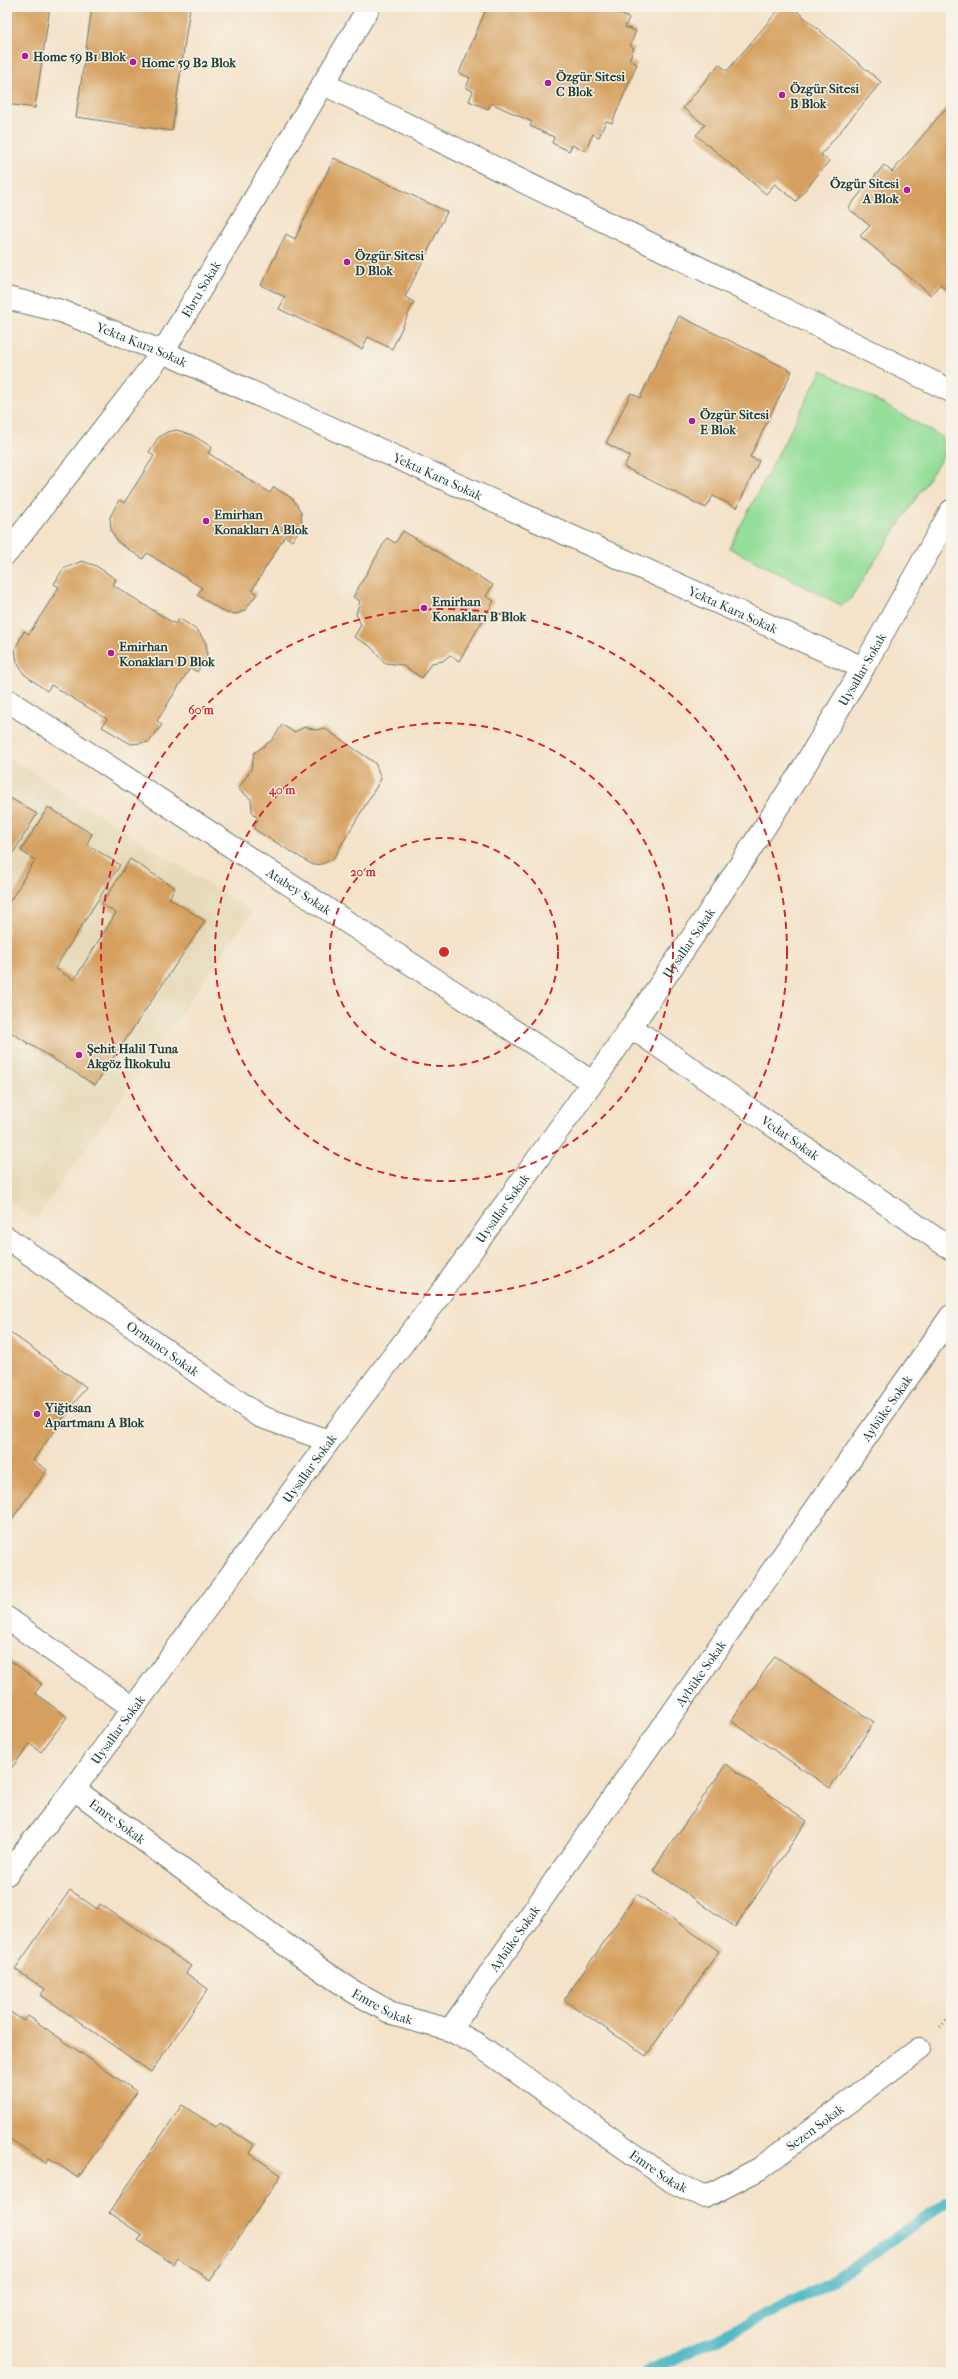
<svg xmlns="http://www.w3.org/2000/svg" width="958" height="2379" font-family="'IM FELL French Canon',serif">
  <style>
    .built { fill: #e6daba }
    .green { fill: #94de99; stroke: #5a8e66 }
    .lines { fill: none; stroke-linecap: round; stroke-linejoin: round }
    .stream { stroke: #49b6c4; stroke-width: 11 }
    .building { fill: #d5a05f }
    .minor-casing { stroke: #6a7768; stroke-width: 24 }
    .path { stroke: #6a7768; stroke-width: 2.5; stroke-dasharray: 1 3; stroke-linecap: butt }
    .minor { stroke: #fff; stroke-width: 22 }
    .ring { fill: none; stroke: #d62828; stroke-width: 2; stroke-dasharray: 7 5 }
    .poi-dot { fill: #b5179e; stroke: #f7f3e8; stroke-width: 1.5 }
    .labels { text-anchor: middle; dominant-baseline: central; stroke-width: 3; stroke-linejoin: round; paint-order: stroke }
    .poi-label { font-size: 13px; font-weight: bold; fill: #1f3d34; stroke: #f7f3e8; text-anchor: start }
    .street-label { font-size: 13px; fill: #1f3d34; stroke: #f7f3e8 }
    .centre { fill: #d62828; stroke: #f7f3e8; stroke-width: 2 }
    .ring-label { font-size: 12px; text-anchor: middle; font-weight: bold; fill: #d62828; stroke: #f7f3e8; stroke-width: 3; stroke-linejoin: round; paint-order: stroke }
  </style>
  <rect width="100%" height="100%" fill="#f7f3e8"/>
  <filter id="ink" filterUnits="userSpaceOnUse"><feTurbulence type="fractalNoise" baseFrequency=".025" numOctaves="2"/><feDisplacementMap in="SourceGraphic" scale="8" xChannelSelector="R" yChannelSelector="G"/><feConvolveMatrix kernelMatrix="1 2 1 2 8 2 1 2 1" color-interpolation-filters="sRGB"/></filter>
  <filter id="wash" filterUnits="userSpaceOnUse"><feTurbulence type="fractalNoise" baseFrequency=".012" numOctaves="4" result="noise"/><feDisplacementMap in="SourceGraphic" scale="16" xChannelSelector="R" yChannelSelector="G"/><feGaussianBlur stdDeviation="0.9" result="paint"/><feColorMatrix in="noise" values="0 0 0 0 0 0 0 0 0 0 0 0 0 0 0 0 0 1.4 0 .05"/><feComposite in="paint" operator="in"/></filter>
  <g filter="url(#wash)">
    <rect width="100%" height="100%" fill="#f4e2c9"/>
    <path class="built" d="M7,756l245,156 -217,308 -28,-21z"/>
    <path class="green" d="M822,370l120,67 2,18 -95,146 -8,4 -112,-57z"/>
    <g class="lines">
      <path class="stream" d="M648,2372l185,-91 118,-82"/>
    </g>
    <g id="blocks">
      <g class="building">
        <path d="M7,7h43l-15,101 -28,-4z"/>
        <path d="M92,7h98l-18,124 -96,-14z"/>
        <path d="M487,7h118l24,11 -4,9 11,4 -6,15 4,2 -5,12 8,4 -25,59 -6,-2 -7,16 -6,-3 -8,17 -13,-6 -3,6 -17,-8 2,-6 -24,-11 2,-4 -41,-19 -3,6 -19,-8 4,-10 -7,-3 4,-10 -11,-5z"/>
        <path d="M781,7h11l89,75 -60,73 8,6 -33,40 -21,-17 -9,10 -70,-59 9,-10 -22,-17 36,-44 8,7z"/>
        <path d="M951,102v192l-11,-10 -9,11 -71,-59 10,-10 -22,-18 36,-43 8,7z"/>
        <path d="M334,158l113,54 -42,85 9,5 -22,47 -24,-12 -6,12 -41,-20 -42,-20 6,-12 -24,-12 25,-51 9,5z"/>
        <path d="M679,316l113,55 -42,86 9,4 -22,47 -24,-12 -7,12 -82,-41 6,-11 -24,-13 25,-50 9,5z"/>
        <path d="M177,430l15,5 20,12 -4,6 62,40 4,-6 19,12 8,13 1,13 -10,16 -7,-5 -33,54 5,4 -13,17 -8,3 -10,-1 -29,-18 5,-7 -55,-35 -4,6 -24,-16 -8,-12 -1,-14 9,-17 5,3 30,-47 -5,-4 9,-14 9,-6z"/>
        <path d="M403,531l90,54 -7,11 8,5 -35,60 -9,-6 -7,6 -12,2 -9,15 -20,-13 -17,-2 -15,-17 -16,-9 7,-12 -5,-11 4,-13 -7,-4 34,-59 8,5z"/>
        <path d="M82,561l14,5 20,13 -3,6 62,39 4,-6 19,13 8,12 1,13 -10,16 -7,-4 -33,53 5,4 -13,17 -18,2 -29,-17 5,-8 -56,-34 -4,6 -23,-17 -7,-12 -2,-13 9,-18 5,3 30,-47 -5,-3 9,-15z"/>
        <path d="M282,725l12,7 11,-5 11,3 8,-2 51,35 4,10 2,6 -48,80 -11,5 -9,1 -59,-36 4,-10 -6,-8 -1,-12 -13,-10 13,-19 3,-17 18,-13z"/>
        <path d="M7,796l30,18 -30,49z"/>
        <path d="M48,807l44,27 -5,10 33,21 -65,103 19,12 42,-67 -14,-9 28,-45 45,29 -6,10 36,23 -110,164 -88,-55v-124l28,-46 -14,-9z"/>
        <path d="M7,1330l79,57 -53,73 14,10 -40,56z"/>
        <path d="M775,1656l99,66 -44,66 -99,-67z"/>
        <path d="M7,1658l35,26 -7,9 32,24 -26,35 -11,-8 -23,30z"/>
        <path d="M726,1764l81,57 -72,106 -82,-57z"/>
        <path d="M70,1890l27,19 3,-5 91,62 -5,7 22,16 -57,83 -110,-77 4,-6 -30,-20z"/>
        <path d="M637,1894l82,57 -73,105 -82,-56z"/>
        <path d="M7,2010l17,11 4,-5 109,76 -59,86 -29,-20 -3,5 -39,-26z"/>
        <path d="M182,2105l34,22 4,-4 34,22 -5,8 32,22 -71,105 -33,-22 -4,6 -35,-24 4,-5 -33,-22z"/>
      </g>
    </g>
  </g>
  <g filter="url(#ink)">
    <use href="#blocks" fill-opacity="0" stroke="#6a7768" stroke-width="1"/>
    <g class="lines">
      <defs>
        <g id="minor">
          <path d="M324,84l627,307"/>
          <path id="s1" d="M7,298l54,13 102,41 700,316"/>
          <path id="s2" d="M7,553l156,-201 206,-345"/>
          <path id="s3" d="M7,700l585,382"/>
          <path id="s4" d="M631,1027l320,222"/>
          <path id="s5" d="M7,1238l252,178 70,25"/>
          <path d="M7,1618l126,90"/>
          <path id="s6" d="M74,1789l220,162 60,41 41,23 55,15 27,14 196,138 32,15 54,-28 160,-120"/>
          <path id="s7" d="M7,1874l67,-85 255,-348 112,-148 157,-218 106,-155 98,-150 61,-102 88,-157"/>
          <path id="s8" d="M450,2030l501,-714"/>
        </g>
      </defs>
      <use href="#minor" class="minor-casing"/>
      <path class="path" d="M940,2027l11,-11"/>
      <use href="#minor" class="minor"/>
    </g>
  </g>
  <g class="ring">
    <circle cx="444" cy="952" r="114"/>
    <circle cx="444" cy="952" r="229"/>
    <circle cx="444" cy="952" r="343"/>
  </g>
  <g class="poi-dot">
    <circle cx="25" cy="56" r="4"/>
    <circle cx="133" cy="62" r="4"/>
    <circle cx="548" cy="83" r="4"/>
    <circle cx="782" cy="95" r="4"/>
    <circle cx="907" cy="190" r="4"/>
    <circle cx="347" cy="262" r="4"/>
    <circle cx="692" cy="421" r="4"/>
    <circle cx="206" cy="521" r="4"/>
    <circle cx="424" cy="608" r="4"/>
    <circle cx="111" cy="653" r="4"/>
    <circle cx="79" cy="1055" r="4"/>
    <circle cx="37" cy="1414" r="4"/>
  </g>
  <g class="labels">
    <g class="poi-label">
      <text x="33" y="56">Home 59 B1 Blok</text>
      <text x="141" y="62">Home 59 B2 Blok</text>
      <text x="556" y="76">Özgür Sitesi<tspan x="556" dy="15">C Blok</tspan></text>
      <text x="790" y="88">Özgür Sitesi<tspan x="790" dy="15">B Blok</tspan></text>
      <text x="899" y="183" text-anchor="end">Özgür Sitesi<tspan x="899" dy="15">A Blok</tspan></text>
      <text x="355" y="255">Özgür Sitesi<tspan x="355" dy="15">D Blok</tspan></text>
      <text x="700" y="414">Özgür Sitesi<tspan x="700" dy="15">E Blok</tspan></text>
      <text x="214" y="514">Emirhan<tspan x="214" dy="15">Konakları A Blok</tspan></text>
      <text x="432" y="601">Emirhan<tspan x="432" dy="15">Konakları B Blok</tspan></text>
      <text x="119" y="646">Emirhan<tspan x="119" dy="15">Konakları D Blok</tspan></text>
      <text x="87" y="1048">Şehit Halil Tuna<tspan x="87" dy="15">Akgöz İlkokulu</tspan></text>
      <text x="45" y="1407">Yiğitsan<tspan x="45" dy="15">Apartmanı A Blok</tspan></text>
    </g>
    <g class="street-label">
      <text stroke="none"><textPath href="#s2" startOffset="328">Ebru Sokak</textPath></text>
      <text stroke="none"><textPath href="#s1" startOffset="143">Yekta Kara Sokak</textPath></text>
      <text stroke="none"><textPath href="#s1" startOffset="467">Yekta Kara Sokak</textPath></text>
      <text stroke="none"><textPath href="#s1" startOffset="791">Yekta Kara Sokak</textPath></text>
      <text stroke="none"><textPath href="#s7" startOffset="1478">Uysallar Sokak</textPath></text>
      <text stroke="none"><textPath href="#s3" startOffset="349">Atabey Sokak</textPath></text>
      <text stroke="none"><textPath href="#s7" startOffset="1154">Uysallar Sokak</textPath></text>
      <text stroke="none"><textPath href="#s4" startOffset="194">Vedat Sokak</textPath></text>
      <text stroke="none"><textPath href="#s7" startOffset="830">Uysallar Sokak</textPath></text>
      <text stroke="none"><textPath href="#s5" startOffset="191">Ormancı Sokak</textPath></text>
      <text stroke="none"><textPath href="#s8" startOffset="760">Aybüke Sokak</textPath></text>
      <text stroke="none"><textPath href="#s7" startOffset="506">Uysallar Sokak</textPath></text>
      <text stroke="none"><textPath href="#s8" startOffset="436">Aybüke Sokak</textPath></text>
      <text stroke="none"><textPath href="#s7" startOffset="182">Uysallar Sokak</textPath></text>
      <text stroke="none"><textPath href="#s6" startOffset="54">Emre Sokak</textPath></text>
      <text stroke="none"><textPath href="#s8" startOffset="112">Aybüke Sokak</textPath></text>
      <text stroke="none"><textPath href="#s6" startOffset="378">Emre Sokak</textPath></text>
      <text stroke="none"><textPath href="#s6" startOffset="886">Sezen Sokak</textPath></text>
      <text stroke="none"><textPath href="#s6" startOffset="702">Emre Sokak</textPath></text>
    </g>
  </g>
  <circle cx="444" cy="952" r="6" class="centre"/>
  <g class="ring-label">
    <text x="201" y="714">60 m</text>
    <text x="282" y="794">40 m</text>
    <text x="363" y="876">20 m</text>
  </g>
  <rect width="958" height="2379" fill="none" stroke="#f7f3e8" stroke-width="24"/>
</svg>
